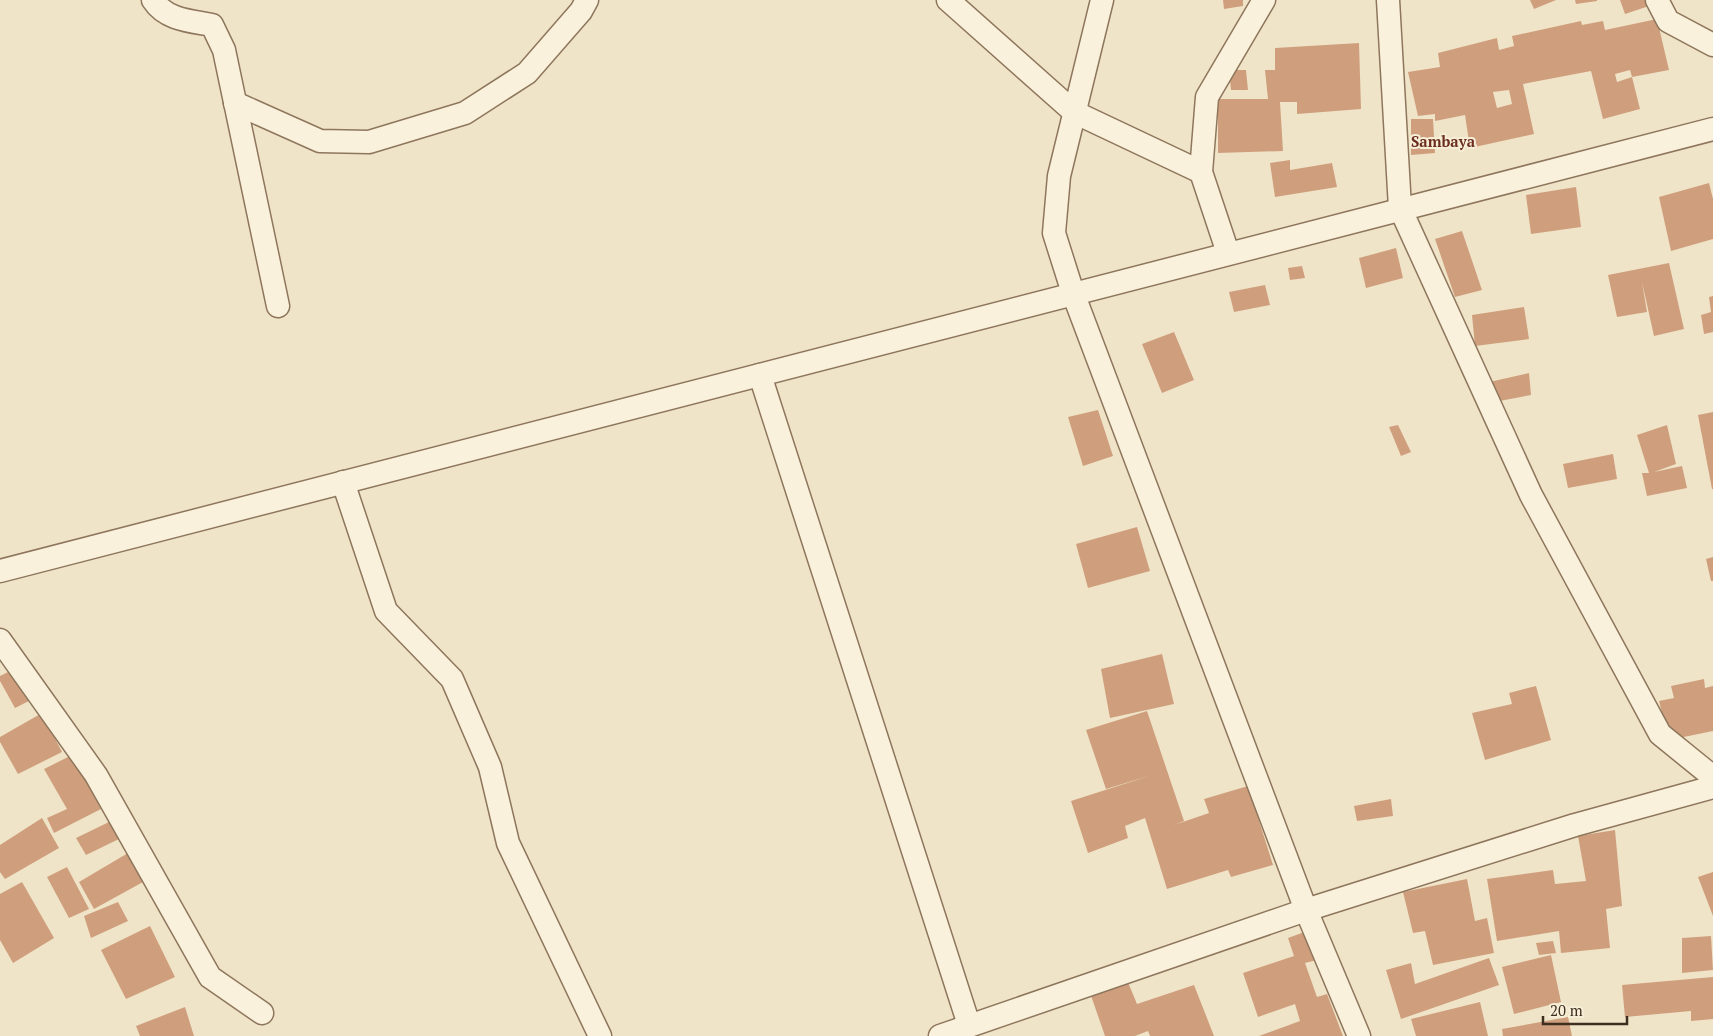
<svg xmlns="http://www.w3.org/2000/svg" width="1713" height="1036" font-family="'PT Serif',serif">
  <style>
    .building { fill: #cf9f7d; fill-rule: evenodd }
    .lines { fill: none; stroke-linecap: round; stroke-linejoin: round }
    .minor-casing { stroke: #8d765c; stroke-width: 25 }
    .minor { stroke: #faf1dc; stroke-width: 22 }
    .labels { text-anchor: middle; dominant-baseline: central; stroke-width: 4; stroke-linejoin: round; paint-order: stroke }
    .neighbourhood-label { font-size: 15px; font-weight: bold; fill: #6b2e1e; stroke: #f7eed8 }
  </style>
  <rect width="100%" height="100%" fill="#f0e4c8"/>
  <g class="building">
    <path d="M1223,0h20v6l-19,3z"/>
    <path d="M1530,0h26l-22,9z"/>
    <path d="M1575,0h22v1l-21,3z"/>
    <path d="M1620,0h27l2,6 -24,8z"/>
    <path d="M1657,19l12,51 -37,7 -2,-7 -15,4 2,8 15,-5 8,32 -37,10 -12,-48 -68,13 11,50 -64,14 -5,-33 -30,6v-7l-17,2 -10,-44 32,-5 -2,-14 59,-15 2,12 15,-4 -2,-10 69,-15 1,4 21,-4 2,9zM1509,90l3,14 -15,4 -4,-16z"/>
    <path d="M1359,43l2,66 -64,5v-12h-17l3,49 -65,2v-54h50l-3,-29h10v-22z"/>
    <path d="M1229,70h17l2,20h-17z"/>
    <path d="M1411,119h22l2,34 -24,2z"/>
    <path d="M1290,160v10l42,-7 5,24 -62,10 -5,-34z"/>
    <path d="M1709,183l4,16v40l-42,12 -12,-54z"/>
    <path d="M1576,187l5,40 -50,7 -5,-39z"/>
    <path d="M1462,231l20,59 -27,7 -20,-58z"/>
    <path d="M1396,248l7,30 -37,10 -7,-30z"/>
    <path d="M1669,263l15,66 -30,7 -12,-54 5,30 -30,5 -9,-42z"/>
    <path d="M1302,266l3,12 -15,2 -2,-12z"/>
    <path d="M1265,285l5,20 -36,7 -5,-20z"/>
    <path d="M1713,296v36l-9,2 -3,-19 10,-3 -2,-15z"/>
    <path d="M1524,307l5,32 -54,7 -3,-31z"/>
    <path d="M1174,332l20,48 -32,13 -20,-49z"/>
    <path d="M1529,373l2,22 -42,8 -4,-20z"/>
    <path d="M1098,410l15,46 -30,10 -15,-49z"/>
    <path d="M1713,412v77h-1l-14,-74z"/>
    <path d="M1398,425l13,27 -10,4 -12,-29z"/>
    <path d="M1667,425l9,39 -22,8 28,-6 5,22 -40,8 -5,-23h7l-12,-38z"/>
    <path d="M1613,454l4,25 -49,9 -5,-24z"/>
    <path d="M1137,527l13,44 -62,17 -12,-44z"/>
    <path d="M1713,557v24h-2l-5,-22z"/>
    <path d="M1162,654l12,50 -64,14 -9,-49z"/>
    <path d="M18,667l17,31 -20,10 -15,-27v-5z"/>
    <path d="M1704,679l1,9 8,-2v45l-44,9 -10,-39 15,-3 -3,-12z"/>
    <path d="M1536,686l15,54 -66,20 -13,-47 40,-9 -3,-11z"/>
    <path d="M1147,711l37,110 -10,4 35,-12 -5,-14 44,-13 25,79 -42,12 -3,-7 -61,19 -22,-71 -20,8 3,12 -40,15 -17,-52 81,-26 -46,14 -20,-59z"/>
    <path d="M42,713l20,39 -44,22 -18,-32v-5z"/>
    <path d="M72,755l29,54 -47,24 -7,-15 20,-9 -23,-40z"/>
    <path d="M1391,799l2,17 -36,5 -3,-15z"/>
    <path d="M42,818l17,30 -54,31 -5,-7v-27z"/>
    <path d="M111,821l10,17 -35,17 -10,-17z"/>
    <path d="M1615,830l7,76 -16,3 4,39 -49,5 -2,-22 -62,10 -10,-62 66,-9 2,14 31,-3 -8,-45z"/>
    <path d="M128,853l15,29 -49,27 -15,-27z"/>
    <path d="M67,867l22,42 -20,9 -22,-41z"/>
    <path d="M1713,872v44l-15,-39z"/>
    <path d="M1467,879l8,42 12,-3 7,35 -61,12 -8,-34 -12,2 -10,-41z"/>
    <path d="M22,882l32,56 -41,25 -13,-23v-46z"/>
    <path d="M118,902l10,19 -37,17 -7,-22z"/>
    <path d="M150,926l25,51 -49,22 -25,-49z"/>
    <path d="M1307,931l10,29 -12,3 12,34 10,-3 16,42h-84l41,-15 -5,-17 -37,13 -15,-44 51,-17 -6,-18z"/>
    <path d="M1711,936l2,34 -31,3v-35z"/>
    <path d="M1553,941l3,12 -17,2 -3,-12z"/>
    <path d="M1551,955l10,47 -47,12 -12,-47z"/>
    <path d="M1489,958l10,27 -98,34 -15,-49 25,-7 4,21z"/>
    <path d="M1125,975l12,29 57,-19 20,51h-64l-2,-5 -13,5h-30l-17,-49z"/>
    <path d="M1713,977v42l-22,2v-10l-66,6 -3,-32z"/>
    <path d="M1480,1002l8,34h-72l-5,-17z"/>
    <path d="M185,1007l9,29h-54l-4,-10z"/>
    <path d="M1568,1017l4,19h-69l-1,-7z"/>
  </g>
  <g class="lines">
    <defs>
      <g id="minor">
        <path d="M153,0c13,20 37,21 59,25l12,25 54,256"/>
        <path d="M948,0l126,112 127,60"/>
        <path d="M1102,0l-43,176 -5,57 19,60 233,617 53,126"/>
        <path d="M1388,0l12,208 131,287 129,239 53,43"/>
        <path d="M1657,0l11,21 45,24"/>
        <path d="M235,103l85,38 49,1 96,-29 62,-40 54,-62 6,-11"/>
        <path d="M1228,253l-27,-81 6,-75 57,-97"/>
        <path d="M760,375l209,650"/>
        <path d="M343,482l43,129 66,68 38,88 18,76 92,193"/>
        <path d="M0,571l1713,-442"/>
        <path d="M0,640l96,135 114,202 52,36"/>
        <path d="M940,1036l366,-126 269,-85 138,-38"/>
      </g>
    </defs>
    <use href="#minor" class="minor-casing"/>
    <use href="#minor" class="minor"/>
  </g>
  <g class="labels">
    <g class="neighbourhood-label">
      <text x="1443" y="141">Sambaya</text>
    </g>
  </g>
  <path d="M1543 1016v8h84v-8" fill="none" stroke="#3d2e20" stroke-width="2.5"/>
  <text x="1550" y="1016" font-size="15" fill="#3d2e20" stroke="#f7eed8" stroke-width="4" paint-order="stroke">20 m</text>
</svg>
